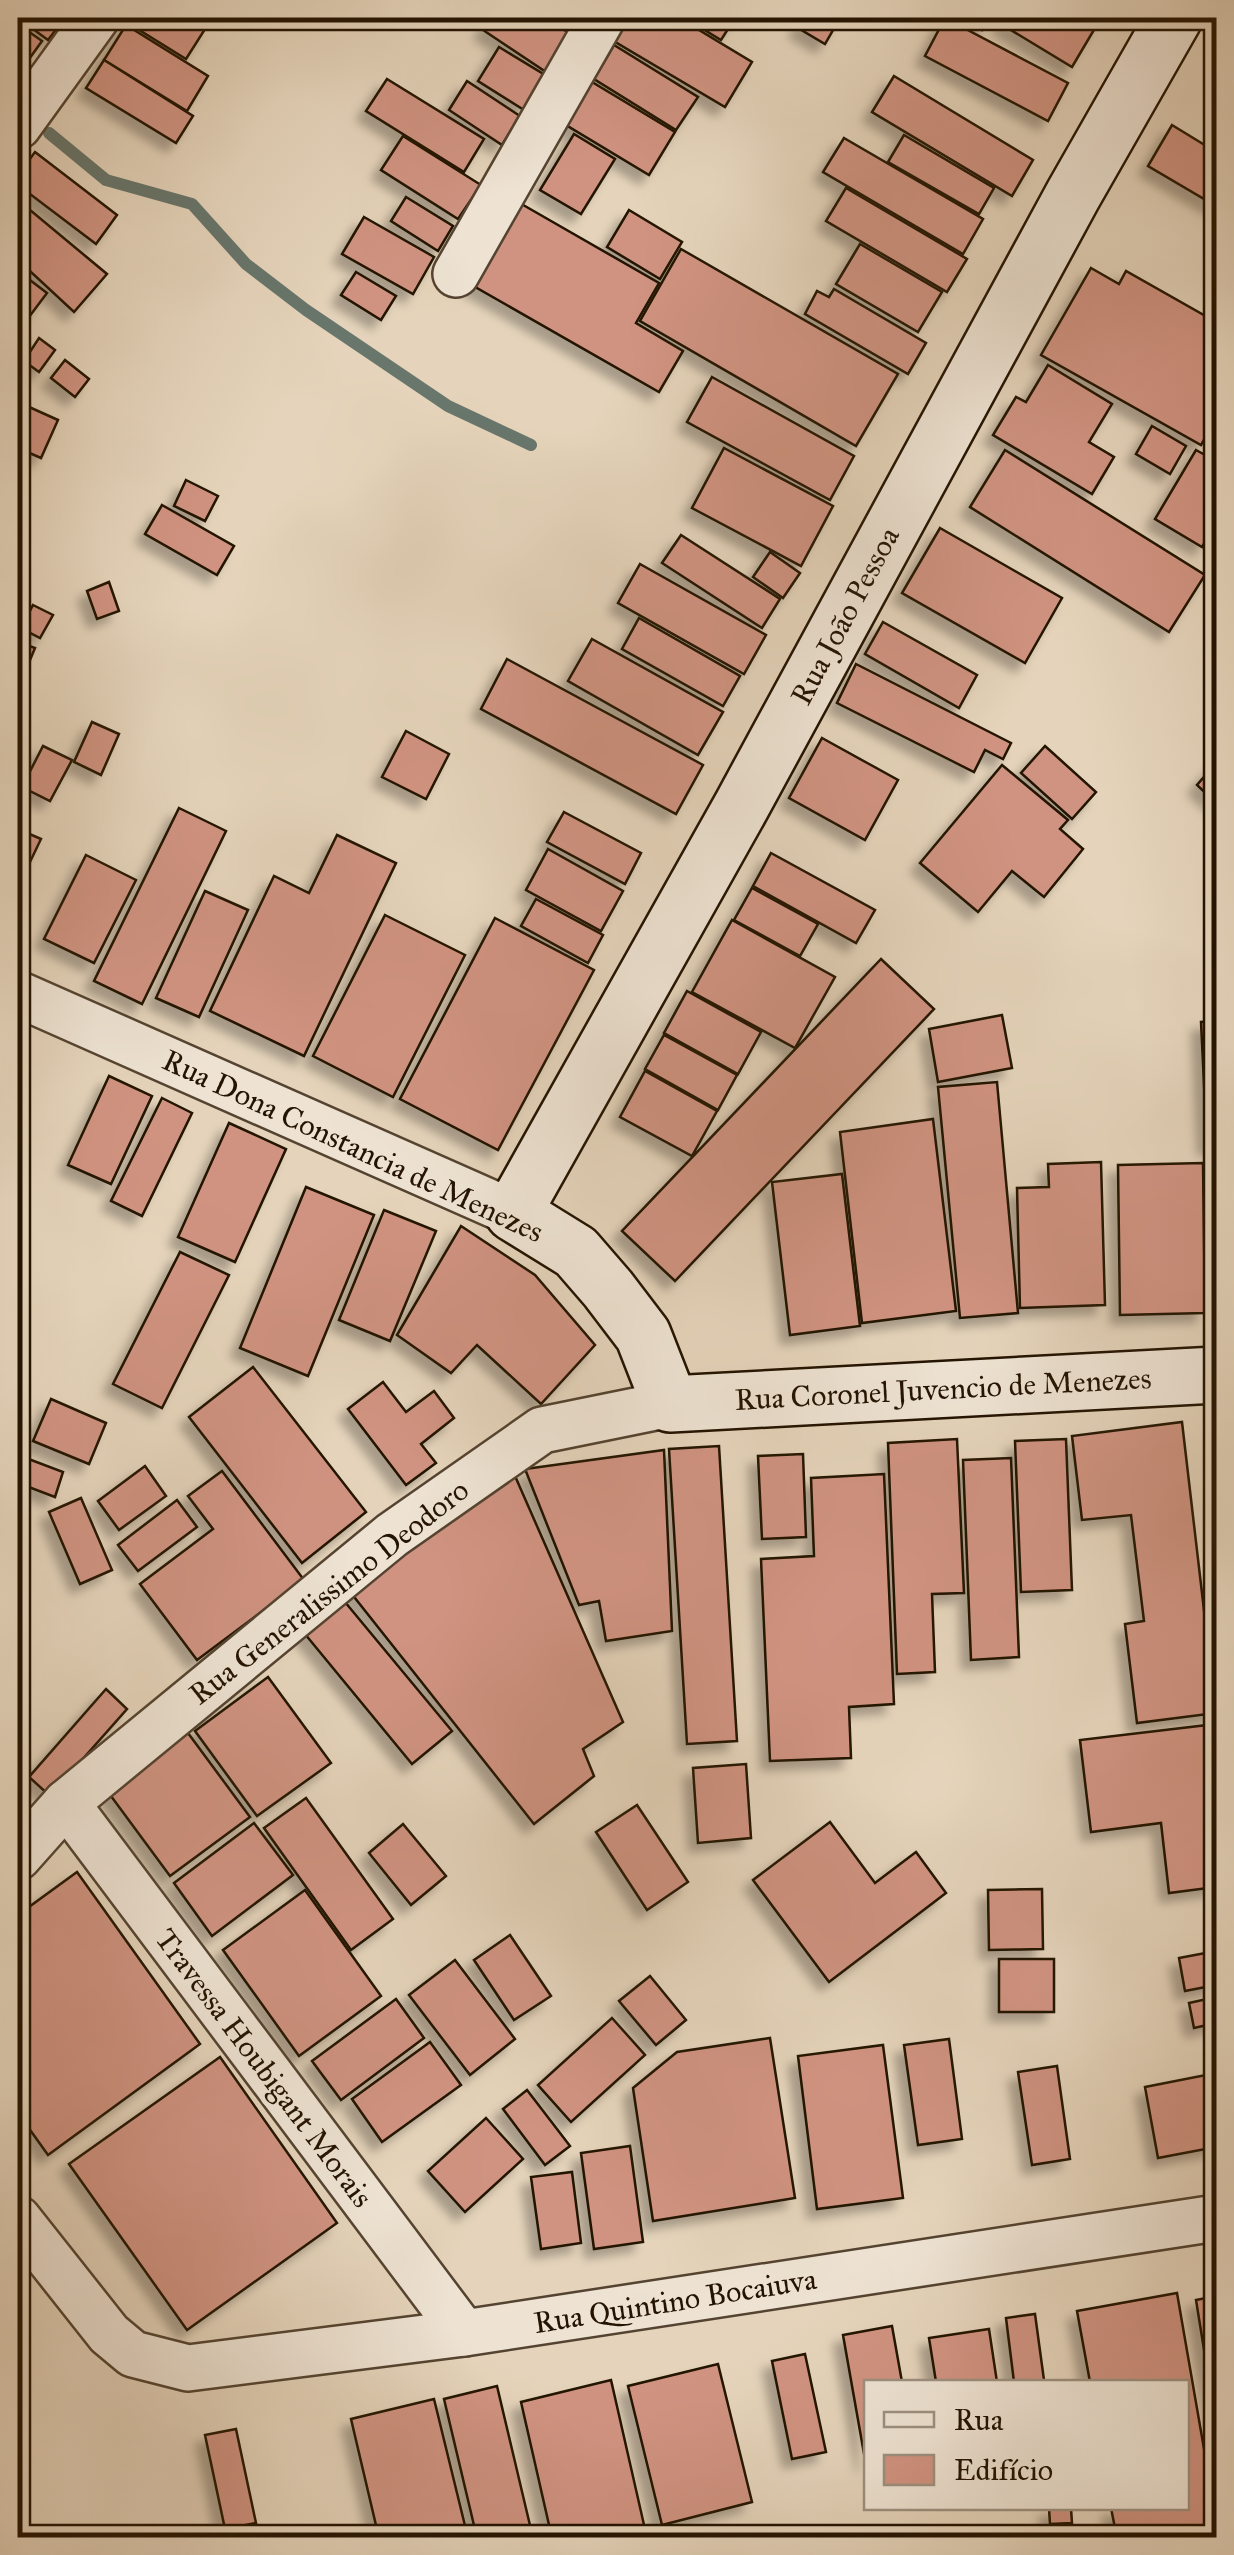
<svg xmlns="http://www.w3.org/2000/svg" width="1234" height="2555" font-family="'IM FELL Great Primer',serif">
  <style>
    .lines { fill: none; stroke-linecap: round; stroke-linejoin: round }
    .stream { stroke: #68766c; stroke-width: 12 }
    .building { fill: #d09381; stroke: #231301; stroke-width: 2.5; filter: url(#shadow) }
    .street-casing { stroke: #544330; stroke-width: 50 }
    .secondary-casing { stroke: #231301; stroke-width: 60 }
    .street { stroke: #eee3d3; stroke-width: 45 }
    .secondary { stroke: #eee3d3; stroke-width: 55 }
    .labels { text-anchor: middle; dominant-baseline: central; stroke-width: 9; stroke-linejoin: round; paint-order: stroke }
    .street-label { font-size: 30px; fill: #231301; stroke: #eee3d3 }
  </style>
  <defs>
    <filter id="shadow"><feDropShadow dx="-9" dy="9" stdDeviation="5" flood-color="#0004"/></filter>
  </defs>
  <rect width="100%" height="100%" fill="#e5d4bb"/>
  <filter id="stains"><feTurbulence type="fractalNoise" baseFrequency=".002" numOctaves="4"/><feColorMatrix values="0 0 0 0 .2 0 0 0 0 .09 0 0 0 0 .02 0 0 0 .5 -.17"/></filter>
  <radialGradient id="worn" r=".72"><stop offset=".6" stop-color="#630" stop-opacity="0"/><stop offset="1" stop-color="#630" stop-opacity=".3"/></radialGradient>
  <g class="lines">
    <path class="stream" d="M49,133l57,47 86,24 54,60 60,46 142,96 83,39"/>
  </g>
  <g class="building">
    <path d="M18,18h47l-17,22z"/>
    <path d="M131,18h62l14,8 -21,33 -58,-36z"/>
    <path d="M491,18h54l29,18 -25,38 -66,-44z"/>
    <path d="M625,18h54l73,44 -27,45 -113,-67z"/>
    <path d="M685,18h50l-14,22z"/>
    <path d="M804,18h36l-15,26 -27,-16z"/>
    <path d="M945,18l123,65 -20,38 -123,-65z"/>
    <path d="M962,18h28l-8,12z"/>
    <path d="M1005,18h96l-29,49 -71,-43z"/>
    <path d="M18,24l24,17 -20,28 -4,-3z"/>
    <path d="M126,25l82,51 -21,35 -83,-51z"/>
    <path d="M614,45l84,52 -22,33 -82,-51z"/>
    <path d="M499,47l46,28 -21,35 -46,-29z"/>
    <path d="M104,60l89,56 -17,27 -90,-55z"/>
    <path d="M894,76l139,84 -21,36 -140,-84z"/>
    <path d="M387,79l97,60 -20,33 -98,-61z"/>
    <path d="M467,81l53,35 -18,29 -53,-35z"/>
    <path d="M592,82l83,50 -26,43 -83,-50z"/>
    <path d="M1172,125l44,27v54l-68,-40z"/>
    <path d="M574,134l41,25 -34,55 -41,-24z"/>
    <path d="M904,135l90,53 -15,26 -91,-52z"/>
    <path d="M403,136l78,49 -23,34 -77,-49z"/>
    <path d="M844,138l139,81 -20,35 -140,-82z"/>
    <path d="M35,152l82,63 -21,29 -78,-59v-10z"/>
    <path d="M846,188l121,71 -20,33 -121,-71z"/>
    <path d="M406,197l47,29 -15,25 -47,-30z"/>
    <path d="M18,200l89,74 -33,38 -56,-52z"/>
    <path d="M518,202l141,81 -23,40 47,28 -24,41 -189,-108z"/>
    <path d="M629,210l53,32 -22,37 -53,-32z"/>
    <path d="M364,217l70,40 -21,37 -71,-40z"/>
    <path d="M860,244l82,48 -24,40 -82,-48z"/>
    <path d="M681,249l217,125 -42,72 -216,-125z"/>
    <path d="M1091,268l28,16 7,-13 90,51v96l-15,27 -160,-90z"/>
    <path d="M18,271l29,22 -21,28 -8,-7z"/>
    <path d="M356,272l40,24 -15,24 -40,-25z"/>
    <path d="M834,289l92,54 -18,31 -103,-60 12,-23 12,6z"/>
    <path d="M39,338l16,12 -16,22 -15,-11z"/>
    <path d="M65,360l24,19 -14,18 -24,-19z"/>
    <path d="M1048,365l64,39 -23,38 25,15 -22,37 -99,-59 23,-38 10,5z"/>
    <path d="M712,377l142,79 -24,44 -143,-78z"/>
    <path d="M18,402l40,18 -17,38 -23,-10z"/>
    <path d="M1152,426l34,20 -16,28 -34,-20z"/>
    <path d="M724,448l109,58 -32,60 -109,-58z"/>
    <path d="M1005,450l200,125 -36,57 -199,-125z"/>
    <path d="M1196,450l20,11v61l-14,25 -47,-28z"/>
    <path d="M186,480l32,16 -13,25 -31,-15z"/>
    <path d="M162,505l72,41 -17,29 -72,-41z"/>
    <path d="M940,528l122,70 -37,65 -123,-70z"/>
    <path d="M681,535l99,64 -18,29 -100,-65z"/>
    <path d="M770,552l30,21 -17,25 -30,-21z"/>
    <path d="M640,564l126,71 -22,39 -126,-71z"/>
    <path d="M109,582l10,29 -22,8 -10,-28z"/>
    <path d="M33,605l20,10 -13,23 -19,-10z"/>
    <path d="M639,618l101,58 -17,30 -101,-57z"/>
    <path d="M883,622l94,53 -18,33 -94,-54z"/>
    <path d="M592,639l131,73 -25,43 -130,-74z"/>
    <path d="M18,642l17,6 -17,41z"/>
    <path d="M507,659l196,106 -27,49 -195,-105z"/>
    <path d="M856,664l155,79 -8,16 -18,-9 -11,22 -137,-69z"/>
    <path d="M92,722l27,12 -18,41 -27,-13z"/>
    <path d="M406,731l43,23 -23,45 -44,-22z"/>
    <path d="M822,738l76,42 -33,60 -76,-42z"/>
    <path d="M43,746l29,14 -22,41 -28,-14z"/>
    <path d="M1045,746l51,46 -24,27 -51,-46z"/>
    <path d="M1216,763v40l-19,-18z"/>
    <path d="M1002,765l66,55 -8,9 23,20 -39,48 -32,-26 -34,41 -58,-49z"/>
    <path d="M179,808l47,23 -84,173 -48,-23z"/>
    <path d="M564,812l77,41 -16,31 -78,-42z"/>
    <path d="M18,829l23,10 -23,48z"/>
    <path d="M337,835l59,28 -92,193 -94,-45 64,-135 35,17z"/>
    <path d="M548,849l75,42 -22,40 -75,-41z"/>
    <path d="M771,853l104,57 -19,33 -103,-57z"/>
    <path d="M86,855l50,25 -42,83 -50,-24z"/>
    <path d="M752,888l66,36 -18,32 -66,-36z"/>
    <path d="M205,891l43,19 -49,107 -43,-19z"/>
    <path d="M536,899l67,36 -15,28 -67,-37z"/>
    <path d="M385,915l80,40 -72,142 -80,-41z"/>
    <path d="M495,918l99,52 -96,180 -98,-51z"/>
    <path d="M732,920l103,57 -40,71 -103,-56z"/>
    <path d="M881,959l53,50 -259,272 -53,-50z"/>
    <path d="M687,991l74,41 -23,42 -74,-41z"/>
    <path d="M1002,1015l10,53 -74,14 -9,-53z"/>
    <path d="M1216,1021v125h-9l-6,-124z"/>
    <path d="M18,1031l11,5 -11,26z"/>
    <path d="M664,1035l73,40 -19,35 -73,-41z"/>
    <path d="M645,1071l72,40 -25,45 -72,-39z"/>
    <path d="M109,1076l43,20 -41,88 -43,-19z"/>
    <path d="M997,1082l21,231 -58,5 -22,-231z"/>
    <path d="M162,1098l30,15 -50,103 -31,-15z"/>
    <path d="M933,1119l23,192 -94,12 -22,-191z"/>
    <path d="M229,1123l57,26 -51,113 -57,-25z"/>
    <path d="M1101,1162l4,143 -85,3 -3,-120 32,-1 -1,-23z"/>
    <path d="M1203,1163l2,150 -85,2 -2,-150z"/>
    <path d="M842,1174l18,152 -70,9 -18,-153z"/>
    <path d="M306,1187l68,28 -66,161 -68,-28z"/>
    <path d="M384,1210l52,21 -46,110 -51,-21z"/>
    <path d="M461,1226l74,49 60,70 -54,59 -64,-59 -26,28 -54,-38z"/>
    <path d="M180,1252l49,23 -67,133 -49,-24z"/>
    <path d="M253,1367l113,145 -64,51 -113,-146z"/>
    <path d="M383,1382l23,30 28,-21 20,27 -33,26 15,19 -30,22 -58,-76z"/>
    <path d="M51,1399l55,24 -17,41 -56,-23z"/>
    <path d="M1182,1422l34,291 -79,10 -12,-99 19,-3 -13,-106 -49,5 -10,-84z"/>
    <path d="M957,1439l7,154 -32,1 3,78 -38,2 -9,-231z"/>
    <path d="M1066,1439l6,151 -51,2 -6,-151z"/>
    <path d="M719,1446l18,295 -50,3 -18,-295z"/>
    <path d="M664,1450l8,181 -66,10 -7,-40 -20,4 -54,-136z"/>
    <path d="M803,1454l3,83 -44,2 -4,-83z"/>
    <path d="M18,1455l45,17 -8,25 -37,-14z"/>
    <path d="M1011,1458l8,199 -48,3 -8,-200z"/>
    <path d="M508,1460l115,262 -40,27 11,27 -60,48 -187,-236z"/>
    <path d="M145,1466l21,30 -47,34 -21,-29z"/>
    <path d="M222,1471l82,109 -107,80 -57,-76 73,-55 -25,-33z"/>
    <path d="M884,1474l10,230 -45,3 2,51 -81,3 -9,-202 53,-3 -3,-78z"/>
    <path d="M81,1498l31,72 -32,14 -31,-72z"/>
    <path d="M177,1500l20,27 -59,44 -20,-26z"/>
    <path d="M340,1596l112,135 -40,33 -112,-136z"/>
    <path d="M268,1677l63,86 -74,53 -62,-85z"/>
    <path d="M106,1689l21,20 -77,87 -21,-19z"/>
    <path d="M1216,1724v163l-47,6 -8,-70 -70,9 -11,-92z"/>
    <path d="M188,1733l62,84 -80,59 -62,-84z"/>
    <path d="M746,1764l5,74 -53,5 -5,-75z"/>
    <path d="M306,1798l87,121 -42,31 -87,-122z"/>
    <path d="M637,1805l51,77 -41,28 -51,-78z"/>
    <path d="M830,1822l45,61 41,-31 30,41 -117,89 -76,-102z"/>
    <path d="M254,1823l39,52 -81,61 -38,-53z"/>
    <path d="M403,1824l43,52 -35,29 -42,-52z"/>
    <path d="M77,1872l123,172 -152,111 -30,-42v-198z"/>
    <path d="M1042,1889l1,60 -54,1 -1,-60z"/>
    <path d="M305,1890l76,106 -82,60 -76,-106z"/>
    <path d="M510,1935l41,61 -37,24 -40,-60z"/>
    <path d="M1216,1951v34l-31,6 -6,-33z"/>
    <rect x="999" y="1959" width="55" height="53"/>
    <path d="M455,1960l60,79 -45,36 -61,-80z"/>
    <path d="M650,1976l36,44 -30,25 -37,-44z"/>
    <path d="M1216,1997v26l-22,5 -5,-25z"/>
    <path d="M396,1999l28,39 -83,62 -29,-39z"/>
    <path d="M612,2018l33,37 -74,67 -33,-37z"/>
    <path d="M770,2038l25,160 -142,23 -20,-133 44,-36z"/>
    <path d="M949,2039l13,100 -44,6 -14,-100z"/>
    <path d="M430,2042l31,43 -79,57 -30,-43z"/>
    <path d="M883,2045l20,153 -86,11 -19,-153z"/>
    <path d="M220,2057l117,166 -150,107 -118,-166z"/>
    <path d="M1057,2066l13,93 -38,6 -14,-93z"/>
    <path d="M1216,2073v74l-58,11 -13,-71z"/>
    <path d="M527,2090l43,56 -25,19 -42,-56z"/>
    <path d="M486,2118l37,41 -58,53 -37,-41z"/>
    <path d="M630,2146l13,96 -49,7 -13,-96z"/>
    <path d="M572,2172l9,71 -40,6 -10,-72z"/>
    <path d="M1177,2293l39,225v20h-99l-6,-30h75v-126h-96l-13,-71z"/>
    <path d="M1216,2296v128l-20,-124z"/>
    <path d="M1035,2314l9,66 -30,2 -8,-64z"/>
    <path d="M892,2326l10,56h-36v83l-23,-130z"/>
    <path d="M989,2329l8,53h-61l-7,-44z"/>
    <path d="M805,2354l21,98 -34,7 -20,-98z"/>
    <path d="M718,2364l34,138 -90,23 -34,-139z"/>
    <path d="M611,2380l36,158h-95l-31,-136z"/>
    <path d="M497,2386l36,152h-56l-33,-139z"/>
    <path d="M434,2399l34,139h-89l-28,-119z"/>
    <path d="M236,2429l20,94 -31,6 -20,-94z"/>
    <path d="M1049,2508h22l1,15 -22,1z"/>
  </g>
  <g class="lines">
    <defs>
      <g id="street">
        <path d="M18,126l78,-108"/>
        <path d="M456,274l146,-256"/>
        <path d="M18,994l495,219"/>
        <path d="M66,1803l398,530"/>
        <path d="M18,1857l48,-54 326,-268 150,-105 128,-26"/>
        <path d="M18,2219l91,115 24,20 55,14 276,-35 752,-115"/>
      </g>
      <path id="secondary" d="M1174,18l-101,177 -331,610 -229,408 63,39 32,37 35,46 27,69 546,-29"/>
    </defs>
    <use href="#street" class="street-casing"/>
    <use href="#secondary" class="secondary-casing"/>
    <use href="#street" class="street"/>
    <use href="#secondary" class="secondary"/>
  </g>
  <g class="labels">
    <g class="street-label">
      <text transform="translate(845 616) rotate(-62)">Rua João Pessoa</text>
      <text transform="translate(353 1146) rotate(25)">Rua Dona Constancia de Menezes</text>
      <text transform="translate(943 1389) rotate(-3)">Rua Coronel Juvencio de Menezes</text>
      <text transform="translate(329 1592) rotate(-38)">Rua Generalissimo Deodoro</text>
      <text transform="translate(264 2068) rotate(53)">Travessa Houbigant Morais</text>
      <text transform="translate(675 2301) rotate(-9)">Rua Quintino Bocaiuva</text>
    </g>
  </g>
  <rect width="1234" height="2555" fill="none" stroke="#e5d4bb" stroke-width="60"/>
  <rect x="20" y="20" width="1194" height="2515" fill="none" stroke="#231301" stroke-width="5"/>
  <rect x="30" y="30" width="1174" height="2495" fill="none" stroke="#231301" stroke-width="2.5"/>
  <rect x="864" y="2380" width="325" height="130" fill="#eee3d3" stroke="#9d907f" stroke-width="2.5"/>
  <rect x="884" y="2412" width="50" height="15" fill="#eee3d3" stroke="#9d907f" stroke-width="2.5"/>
  <text x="954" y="2430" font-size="30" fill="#231301">Rua</text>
  <rect x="884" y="2455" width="50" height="30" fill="#d09381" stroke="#9d907f" stroke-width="2.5"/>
  <text x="954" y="2480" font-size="30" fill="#231301">Edifício</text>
  <rect width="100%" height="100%" filter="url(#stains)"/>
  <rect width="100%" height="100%" fill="url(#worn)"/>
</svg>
